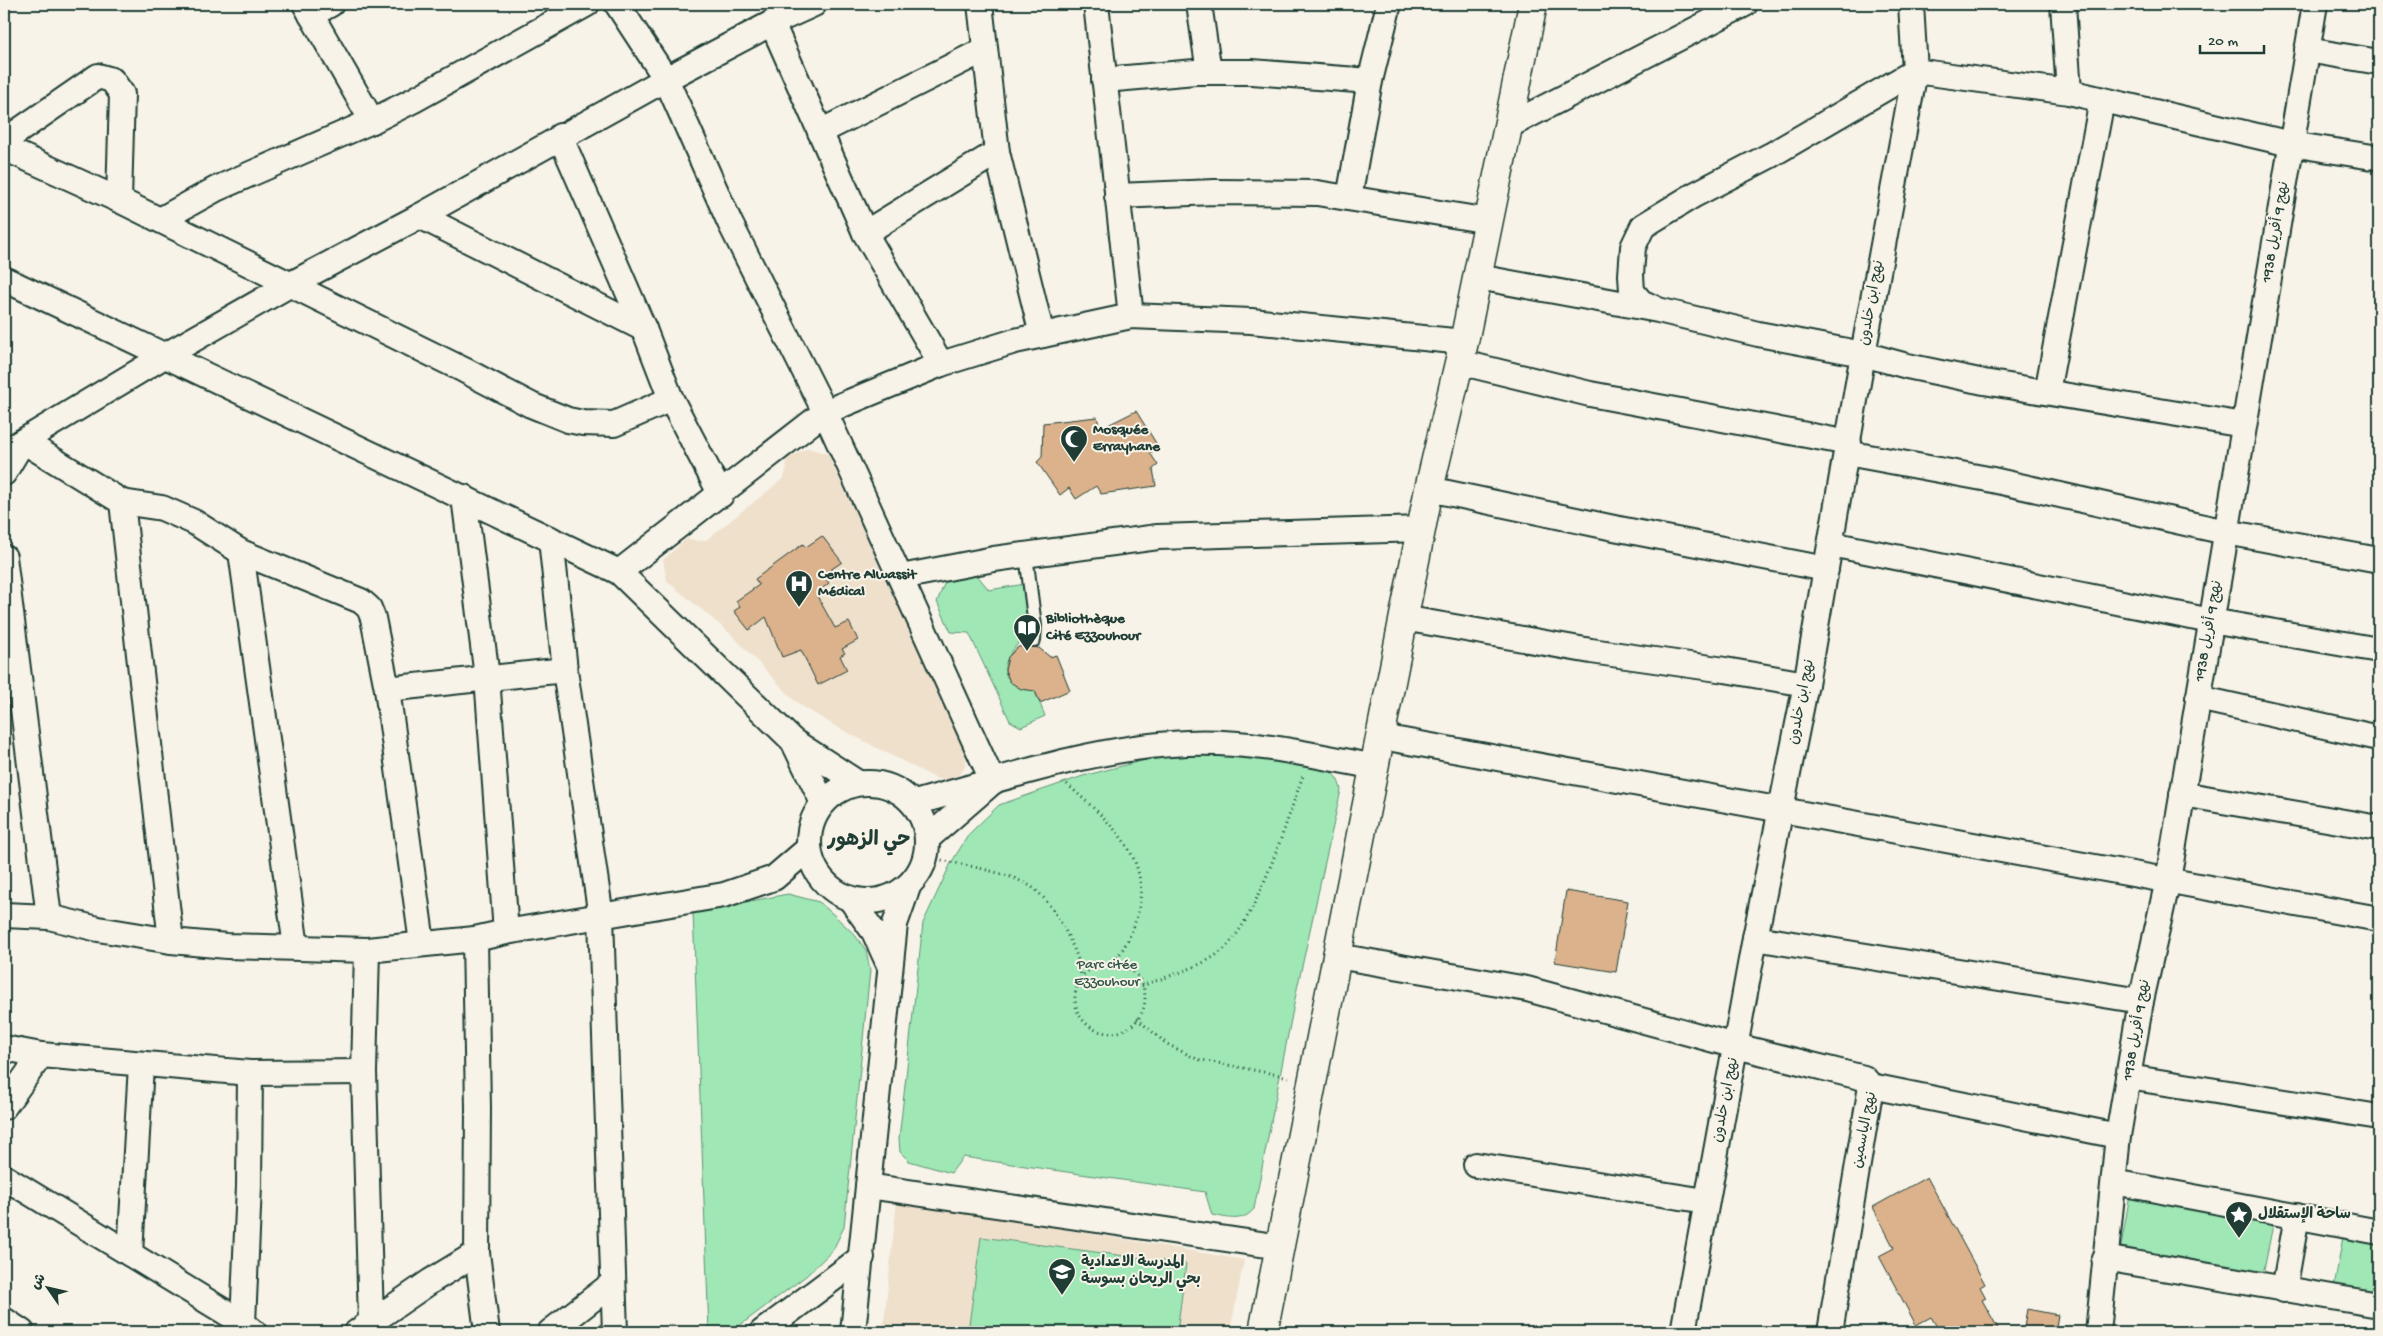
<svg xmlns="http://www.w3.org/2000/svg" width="2383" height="1336" font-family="'Gochi Hand','Playpen Sans Arabic',sans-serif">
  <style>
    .built { fill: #efe0cc }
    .green { fill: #9fe7b5; stroke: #5f9274 }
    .building { fill: #dbb28c; stroke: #1f3d34 }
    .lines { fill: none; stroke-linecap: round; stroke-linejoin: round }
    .service-casing { stroke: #1f3d34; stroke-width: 16 }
    .minor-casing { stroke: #1f3d34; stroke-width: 28 }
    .tertiary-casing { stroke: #1f3d34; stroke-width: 31 }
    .path { stroke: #1f3d34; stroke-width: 3; stroke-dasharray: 1 4; stroke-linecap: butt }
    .service { stroke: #f7f3e8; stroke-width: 12 }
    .minor { stroke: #f7f3e8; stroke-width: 24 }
    .tertiary { stroke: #f7f3e8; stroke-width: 28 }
    .labels { text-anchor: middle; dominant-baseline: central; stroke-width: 4; stroke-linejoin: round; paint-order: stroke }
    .street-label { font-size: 15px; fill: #1f3d34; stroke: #f7f3e8 }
    .poi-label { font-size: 15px; font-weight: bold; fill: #1f3d34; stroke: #f7f3e8; text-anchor: start }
    .park-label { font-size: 15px; fill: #325647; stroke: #f7f3e8 }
    .district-label { font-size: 20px; font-weight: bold; fill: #1f3d34; stroke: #f7f3e8 }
  </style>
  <rect width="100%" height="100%" fill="#f7f3e8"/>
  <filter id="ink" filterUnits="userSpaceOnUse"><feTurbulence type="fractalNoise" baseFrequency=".02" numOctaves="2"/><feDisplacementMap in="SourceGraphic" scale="10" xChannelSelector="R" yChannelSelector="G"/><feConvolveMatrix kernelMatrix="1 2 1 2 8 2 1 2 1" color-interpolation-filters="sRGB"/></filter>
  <g filter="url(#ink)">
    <g class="built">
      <path d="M808,448l20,6 135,294 3,7 -1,12 -4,6 -11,7 -13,-1 -102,-53 -30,-18 -11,-8 -62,-65 -65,-54 -4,-21 24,-22 10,3 9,-1 78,-62 3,-11 -1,-8z"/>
      <path d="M897,1200l347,60 -14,72h-347z"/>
    </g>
    <g class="green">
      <path d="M977,575l12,15 36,-6 4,47c-7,8 -15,16 -20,25 -13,21 7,33 25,33l11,27 -24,11 -11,-6 -41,-88 -18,-1 -14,-30 8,-20z"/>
      <path d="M1230,754l94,13c10,6 15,12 17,23l-44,199 -43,220c-12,14 -25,9 -42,6l-7,-23 -242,-35 -12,16 -42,-12 -9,-9 -1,-13 24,-216 28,-60 18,-29 30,-29 84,-29 70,-18z"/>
      <path d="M788,894l31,8 15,13 20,19 12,16 4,20 -26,257 -11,23 -27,26 -75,56h-22l-16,-420z"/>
      <path d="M2130,1194l144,26 -11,54 -142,-27z"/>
      <path d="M2344,1231l35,8v56l-45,-8z"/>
      <path d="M981,1237l205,27 -9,68h-209z"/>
    </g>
    <g class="building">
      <path d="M1136,411l23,37 -9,5 8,12 -5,4 3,17 -55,8 -5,-8 -20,13 -7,-11 -9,7 -23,-33 5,-5 1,-34 54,-6 3,12z"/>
      <path d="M822,536l20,26 -19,13 6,8 -13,11 19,34 14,-6 9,18 -16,9 3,4 -5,3 7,14 -29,15 -17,-35 -19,7 -16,-40 -17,13 -15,-19 6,-4 -4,-6 23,-16 -4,-6 48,-35 3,3z"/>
      <path d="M1028,646l11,2 11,9 6,-2 14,35 -30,13 -5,-12 -14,-2 -11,-7 -5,-12 3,-13 10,-10z"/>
      <path d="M1566,891l62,10 -12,71 -61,-10z"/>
      <path d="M1927,1177l58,107 -5,3 6,11 -4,2 18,32h-60l-9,-15 -15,8 -37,-69 15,-8 -21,-41z"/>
      <path d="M2027,1309l31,6 -3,17h-32z"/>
    </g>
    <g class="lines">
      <defs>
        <path id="service" d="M1026,555l9,71 -1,14"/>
        <g id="minor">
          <path d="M305,4l67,117"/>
          <path d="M617,4l49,75 64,144 95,189 168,370"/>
          <path d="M980,4l17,148 45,183"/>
          <path d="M1096,4l35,312"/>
          <path d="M1199,4l10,68"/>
          <path d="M1911,4l4,67 154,21 222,52 88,14"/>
          <path d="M2063,4l6,88"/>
          <path d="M311,15l20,-11"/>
          <path d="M772,23l93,210 76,131"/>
          <path d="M2307,50l72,12"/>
          <path d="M1104,80l91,-8h57l118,9"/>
          <path d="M1510,125l235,-121"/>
          <path d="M820,132l164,-82"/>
          <path d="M560,136l84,193 27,70 50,96"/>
          <path d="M4,141l94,-65 14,4 10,14 -3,106"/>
          <path d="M4,148l115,52 345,170 67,35 37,15 15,3 31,1 57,-25"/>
          <path d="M1117,196l98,-4 102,1 172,28"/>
          <path d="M1349,198l21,-117 19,-77"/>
          <path d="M420,216l224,113"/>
          <path d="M160,220l56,-31 156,-68 42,-21 173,-96"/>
          <path d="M865,233l132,-81"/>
          <path d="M1478,277l180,33 100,24 105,20 44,12 77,16 260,43"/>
          <path d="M4,279l615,293"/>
          <path d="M1654,308l-13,-6 -9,-11 -1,-16 2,-28 10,-21 51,-31 77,-40 144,-84"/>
          <path d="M1459,362l131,32 259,49"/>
          <path d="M2047,392l55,-292"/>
          <path d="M11,448l12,-7 99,61 40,6 32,14 47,30 120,49 8,7 4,10 14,71 35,254"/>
          <path d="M1847,453l141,26 238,53 153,28"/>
          <path d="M4,473l19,-32 143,-86 125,-71 129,-68 246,-137 106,-56 42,-19"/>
          <path d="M1429,489l185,39 212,41"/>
          <path d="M464,497l23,180 19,255"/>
          <path d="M122,502l49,439"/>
          <path d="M551,539l14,131 36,247 14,415"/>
          <path d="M1831,544l380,77 168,29"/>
          <path d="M241,552l55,395"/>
          <path d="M4,557l45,360"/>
          <path d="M901,577l93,-18 164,-22 264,-8"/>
          <path d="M1403,618l188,33 134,19 81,14"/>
          <path d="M387,689l178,-19"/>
          <path d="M2198,698l181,40"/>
          <path d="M1382,737l997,182"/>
          <path d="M793,741l30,62"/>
          <circle cx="868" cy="842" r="59"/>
          <path d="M858,783l-65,-42 -174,-169 206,-160 116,-48 74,-23 116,-25 120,5 213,21"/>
          <path d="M2182,794l197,34"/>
          <path d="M914,803c89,-24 180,-56 273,-60 63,-3 126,12 188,24"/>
          <path d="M927,839l61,-53"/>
          <path d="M851,900l23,32 16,35"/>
          <path d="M4,915l45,2 49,12 73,12 56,5 140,4 108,-11 31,-7 218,-37 50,-17 35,-30"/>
          <path d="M1755,938l386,63"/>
          <path d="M475,939l3,169 -1,145 10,79"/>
          <path d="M367,950l-3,122 7,250"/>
          <path d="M1337,956l190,33 209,57 128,32 7,8"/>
          <path d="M4,1048l37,7 209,18 114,-1"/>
          <path d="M2128,1077l251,40"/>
          <path d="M4,1107l37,-52"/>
          <path d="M1476,1165l230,36"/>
          <path d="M4,1177l239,146 11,9"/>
          <path d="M2114,1182l265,50"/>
          <path d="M868,1186l412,61"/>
          <path d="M130,1254l11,-189"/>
          <path d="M2104,1258l275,47"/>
          <path d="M2284,1290l13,-74"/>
          <path d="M4,1320l18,12"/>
          <path d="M243,1323l6,-137 1,-113"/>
          <path d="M357,1332l74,-51 46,-28"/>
          <path d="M550,1332l63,-49"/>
          <path d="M762,1332l100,-75"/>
          <path d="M853,1332l42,-408 13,-37"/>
          <path d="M1683,1332l72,-394 51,-254 57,-330 52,-283"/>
          <path d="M1830,1332l41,-246 247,50"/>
          <path d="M2098,1332l20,-196 23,-135 27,-121 147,-876"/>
        </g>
        <path id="tertiary" d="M1263,1332l166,-843 35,-147 69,-338"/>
      </defs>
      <use href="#service" class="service-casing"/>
      <use href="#minor" class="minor-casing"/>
      <use href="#tertiary" class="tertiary-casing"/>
      <g class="path">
        <path d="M1067,784c39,36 85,69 71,128 -5,20 -13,36 -25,51"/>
        <path d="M937,859c26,6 71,13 93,27 16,10 28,31 37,48 7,15 13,26 14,43"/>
        <circle cx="1110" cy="998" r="35"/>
        <path d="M1142,986c25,-10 55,-17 77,-33 37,-27 67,-132 84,-177"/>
        <path d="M1137,1019l30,25 30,15 92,18"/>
      </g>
      <use href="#service" class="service"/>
      <use href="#minor" class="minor"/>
      <use href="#tertiary" class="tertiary"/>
    </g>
  </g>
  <defs>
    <symbol id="mosque-pin" viewBox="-11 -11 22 30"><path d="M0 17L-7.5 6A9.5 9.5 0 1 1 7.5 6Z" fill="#1f3d34" stroke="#f7f3e8"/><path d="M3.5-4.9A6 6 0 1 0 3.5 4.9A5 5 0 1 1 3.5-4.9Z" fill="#fff"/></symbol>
    <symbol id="hospital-pin" viewBox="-11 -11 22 30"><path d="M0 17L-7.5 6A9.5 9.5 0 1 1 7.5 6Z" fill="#1f3d34" stroke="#f7f3e8"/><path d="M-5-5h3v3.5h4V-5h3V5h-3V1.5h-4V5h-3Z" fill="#fff"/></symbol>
    <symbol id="library-pin" viewBox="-11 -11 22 30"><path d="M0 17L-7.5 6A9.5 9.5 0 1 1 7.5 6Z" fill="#1f3d34" stroke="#f7f3e8"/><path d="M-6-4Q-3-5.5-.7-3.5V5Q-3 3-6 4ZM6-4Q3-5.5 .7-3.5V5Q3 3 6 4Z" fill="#fff"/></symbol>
    <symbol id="sight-pin" viewBox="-11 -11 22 30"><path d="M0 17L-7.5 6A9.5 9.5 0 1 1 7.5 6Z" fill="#1f3d34" stroke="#f7f3e8"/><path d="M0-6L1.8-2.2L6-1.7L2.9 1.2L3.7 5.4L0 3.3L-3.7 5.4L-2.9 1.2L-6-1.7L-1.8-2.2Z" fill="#fff"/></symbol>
    <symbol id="school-pin" viewBox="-11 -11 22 30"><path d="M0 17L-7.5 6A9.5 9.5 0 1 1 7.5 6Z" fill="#1f3d34" stroke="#f7f3e8"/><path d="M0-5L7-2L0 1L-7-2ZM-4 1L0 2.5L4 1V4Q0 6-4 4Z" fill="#fff"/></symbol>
  </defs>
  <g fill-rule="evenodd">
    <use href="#mosque-pin" x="1058" y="423" width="32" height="43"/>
    <use href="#hospital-pin" x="783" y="568" width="32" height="43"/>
    <use href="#library-pin" x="1011" y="612" width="32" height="43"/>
    <use href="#sight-pin" x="2223" y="1199" width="32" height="43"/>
    <use href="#school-pin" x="1046" y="1256" width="32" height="43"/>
  </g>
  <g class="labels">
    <g class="street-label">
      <text transform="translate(2276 232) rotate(-80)">نهج 9 أفريل 1938</text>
      <text transform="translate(1872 303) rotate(-80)">نهج ابن خلدون</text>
      <text transform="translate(2209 631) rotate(-80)">نهج 9 أفريل 1938</text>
      <text transform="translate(1802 702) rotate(-79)">نهج ابن خلدون</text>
      <text transform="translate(2137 1030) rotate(-80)">نهج 9 أفريل 1938</text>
      <text transform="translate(1726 1100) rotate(-79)">نهج ابن خلدون</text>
      <text transform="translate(1865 1130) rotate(-79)">نهج الياسمين</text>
    </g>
    <g class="poi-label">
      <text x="1093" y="430">Mosquée<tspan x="1093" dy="17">Errayhane</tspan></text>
      <text x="818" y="575">Centre Alwassit<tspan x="818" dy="17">Médical</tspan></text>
      <text x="1046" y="619">Bibliothèque<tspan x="1046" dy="17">Cité Ezzouhour</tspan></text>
      <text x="2258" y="1215">ساحة اﻹستقلال</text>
      <text x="1081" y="1263">المدرسة الاعدادية<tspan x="1081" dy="17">بحي الريحان بسوسة</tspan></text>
    </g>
    <g class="park-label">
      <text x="1107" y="965">Parc citée<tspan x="1107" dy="17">Ezzouhour</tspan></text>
    </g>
    <g class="district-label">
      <text x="869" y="841">حي الزهور</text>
    </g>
  </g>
  <rect width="2383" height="1336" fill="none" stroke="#f7f3e8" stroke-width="20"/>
  <rect x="10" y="10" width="2363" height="1316" fill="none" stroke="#1f3d34" stroke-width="2" filter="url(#ink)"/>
  <g transform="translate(48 1288) rotate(304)" stroke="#f7f3e8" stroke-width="4" paint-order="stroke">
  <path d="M0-4L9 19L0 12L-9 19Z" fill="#1f3d34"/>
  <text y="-8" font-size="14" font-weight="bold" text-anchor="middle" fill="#1f3d34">ش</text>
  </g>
  <path d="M2200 45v8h64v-8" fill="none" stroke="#1f3d34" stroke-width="2.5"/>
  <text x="2208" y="45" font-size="15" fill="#1f3d34" stroke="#f7f3e8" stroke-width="4" paint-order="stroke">20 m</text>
</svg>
